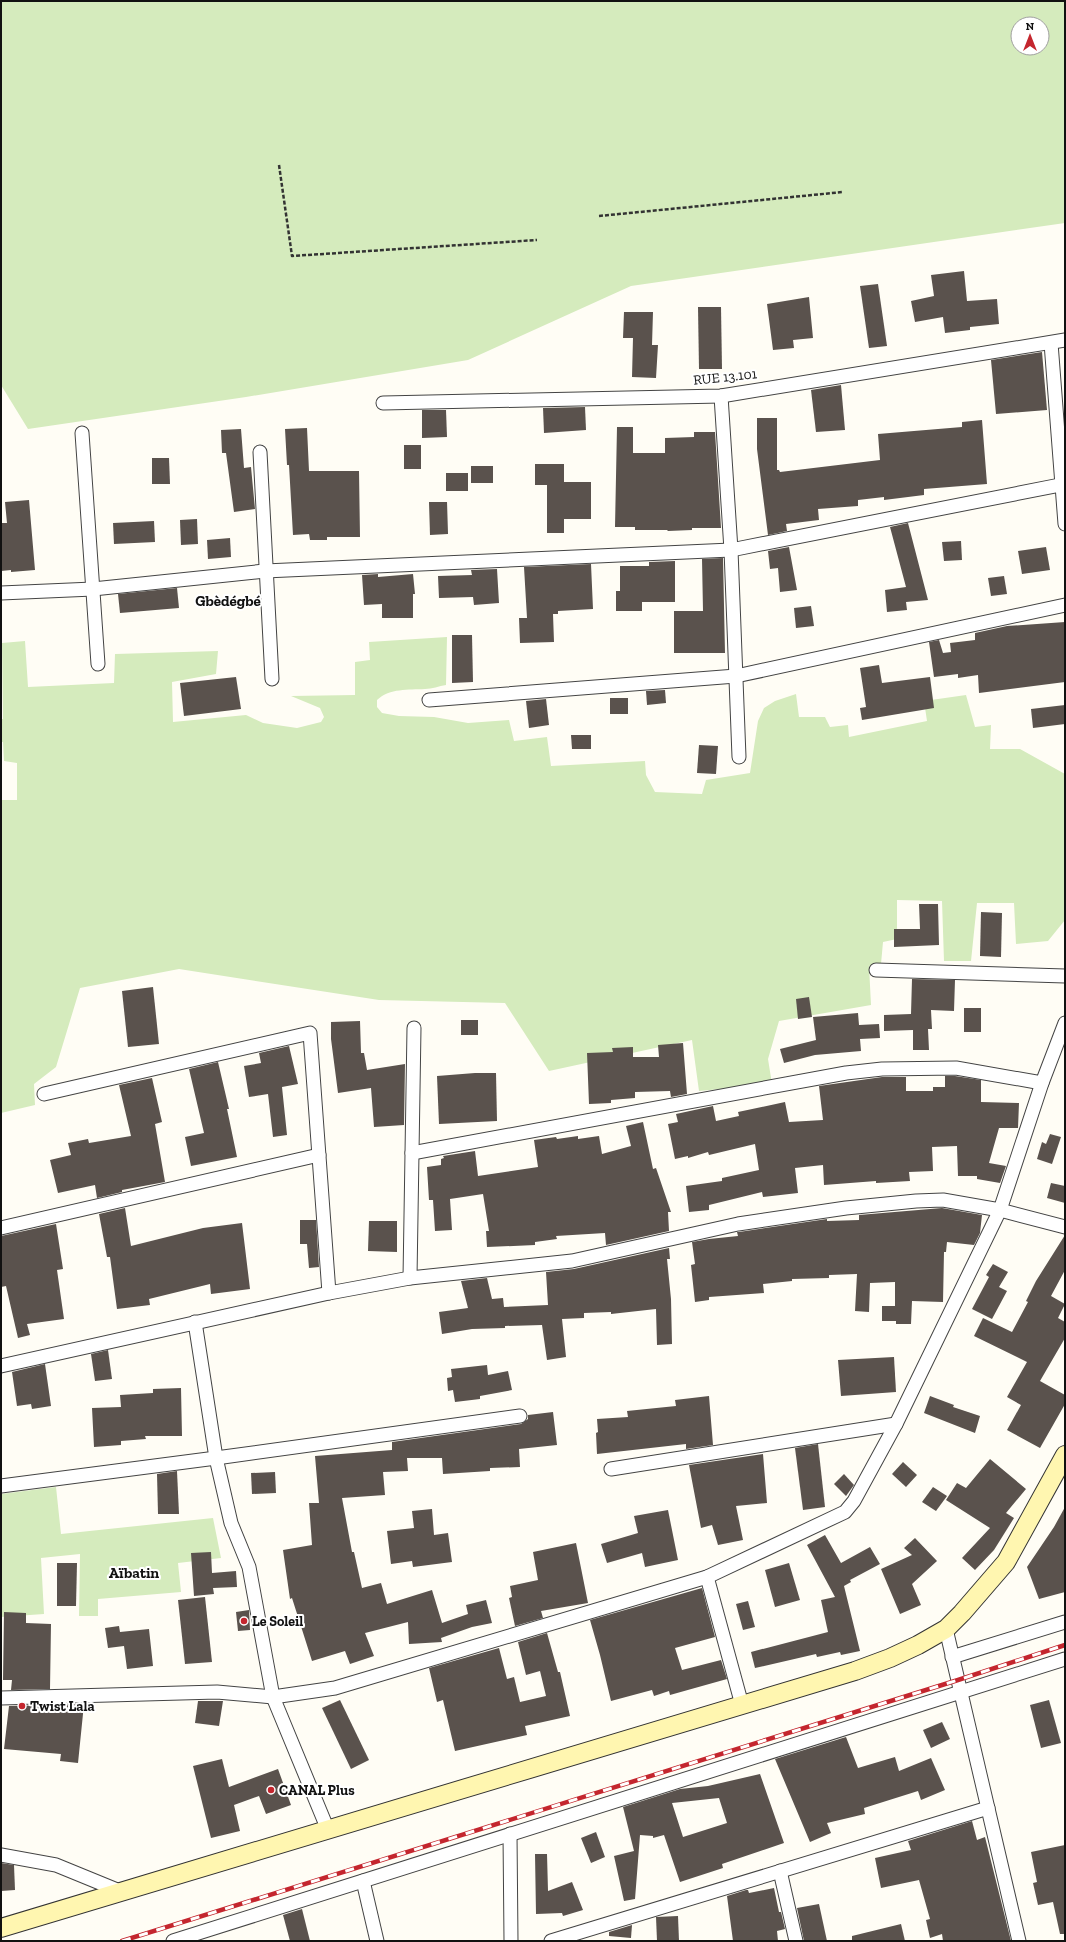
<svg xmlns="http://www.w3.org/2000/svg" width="1066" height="1942" font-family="'Zilla Slab',serif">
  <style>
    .green { fill: #d5ebbd; fill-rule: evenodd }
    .building { fill: #5a524d; fill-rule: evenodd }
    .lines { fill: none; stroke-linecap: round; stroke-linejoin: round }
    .street-casing { stroke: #444; stroke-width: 15 }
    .secondary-casing { stroke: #333; stroke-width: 20 }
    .path { stroke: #333; stroke-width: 2.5; stroke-dasharray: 4 2; stroke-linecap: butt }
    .street { stroke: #fff; stroke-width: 13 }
    .secondary { stroke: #fff6b0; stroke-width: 18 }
    .rail-casing { stroke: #c4262e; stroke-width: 4.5 }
    .rail { stroke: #fff; stroke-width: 3; stroke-dasharray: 9; stroke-linecap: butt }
    .poi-dot { fill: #c4262e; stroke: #fff; stroke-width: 1.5 }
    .labels { text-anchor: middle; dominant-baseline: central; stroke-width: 4; stroke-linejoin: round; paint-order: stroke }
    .street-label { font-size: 14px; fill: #111; stroke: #fff }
    .poi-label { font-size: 14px; font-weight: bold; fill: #111; stroke: #fff; text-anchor: start }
    .neighbourhood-label { font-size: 15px; font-weight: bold; fill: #111; stroke: #fff }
  </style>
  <rect width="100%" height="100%" fill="#fffdf5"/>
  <g class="green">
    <path d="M1,1h1064v222l-434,63 -163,74 -222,37 -218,32 -27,-44zM1018,24h24v24h-24z"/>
    <path d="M447,637l-1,48c-7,1 -14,4 -21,4 -17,1 -35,-1 -48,11v7l5,6 17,3 35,1 34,6 41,-3 5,21 33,-4 4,29 94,-5 1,14 9,17 47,2 4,-14 44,-7 8,-52 6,-13 11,-7 21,-7 3,23h26l5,10 18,-2 1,12 78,-16 -3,-20 42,-6 9,32 16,-2 -1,24h30l45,25v146l-17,21 -32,3 -2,-41h-37l-6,58h-27l-2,-60 -45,-1v39l-14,3 -2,22 -12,2 2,39 -92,16 -11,38 4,25 -73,7 -7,-51 -143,31 -44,-68 -126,-3 -200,-31 -99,19 -24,79 -22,17 1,21 -34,8v-313h16v-37l-13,-2 -1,-19h-2v-23h2l-1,-76 23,-2 3,46 86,-4 1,-29 103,-3 -2,23 -44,8 1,40 73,-7 17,8 34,5 24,-6 3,-5 -4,-9 -29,-12 64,-1v-33l15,-2 -1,-18z"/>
    <path d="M56,1487l5,47 152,-16 8,40 -43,5 3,29 -83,7v17h-19l1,-62 -39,4 3,56 -43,3v-123z"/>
  </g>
  <g class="building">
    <path d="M964,271l3,30 30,-2 2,25 -29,3v3l-25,3 -2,-16 -28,5 -4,-21 23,-5 -3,-21z"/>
    <path d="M878,284l9,62 -18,2 -9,-62z"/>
    <path d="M809,297l4,41 -20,2 1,8 -21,2 -6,-46z"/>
    <path d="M698,307h23l1,62h-23z"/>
    <path d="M624,312h29l-1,33h6l-2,33 -24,-1 1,-39h-10z"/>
    <path d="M1042,352l5,58 -51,4 -5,-54z"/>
    <path d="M841,385l4,45 -29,2 -5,-42z"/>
    <path d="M585,407l1,23 -42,3 -1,-25z"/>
    <path d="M422,410h24l1,27 -25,1z"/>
    <path d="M757,418h20v52h2l1,2 100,-12 -2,-26 84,-7v-5l20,-2 5,64 -63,5v6l-40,5v-3l-26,3v6l-40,3 1,11 -33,4 1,7 -19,4 -11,-86z"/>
    <path d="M617,427h16v26h32v-15l29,-1v-5h21l6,96h-29v2l-24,1 -1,-1h-32v-3h-20z"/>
    <path d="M307,428l2,43h50l1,66h-33v3h-17l-1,-6 -16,1 -4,-70h-2l-2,-36z"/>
    <path d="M241,429l3,39 7,-1 4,42 -21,3 -8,-59h-4l-1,-23z"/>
    <rect x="404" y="445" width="17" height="24"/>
    <path d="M152,458h17l1,26h-18z"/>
    <path d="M535,464h29v18h27v37h-27v14h-17v-48h-12z"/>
    <rect x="471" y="466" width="22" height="17"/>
    <rect x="446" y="473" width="22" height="18"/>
    <path d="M29,500l6,70 -24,2v-2l-10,1v-48h6l-2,-21z"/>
    <path d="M429,502h18l1,32 -18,1z"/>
    <path d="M197,519l1,25 -17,1 -1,-25z"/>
    <path d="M154,521l1,21 -41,2 -1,-21z"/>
    <path d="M908,523l20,77 -22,2 1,8 -20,2 -2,-22 21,-3 -16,-60z"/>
    <path d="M230,538l1,19 -23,2 -1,-19z"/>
    <path d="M961,541l1,19 -18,1 -2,-19z"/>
    <path d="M789,547l8,43 -17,2 -2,-24 -8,1 -2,-18z"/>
    <path d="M1046,547l4,23 -28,4 -4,-23z"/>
    <path d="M723,558l2,95h-51v-42h29l-1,-52z"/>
    <path d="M675,561v41h-33v9h-26v-20h4v-25h29v-4z"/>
    <path d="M591,564l2,45 -35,2v3h-5l1,28 -34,1 -1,-25h8l-3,-51z"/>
    <path d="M497,569l2,34 -25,2 -1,-8 -34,1 -1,-22 34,-1 -1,-5z"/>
    <path d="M378,574v3l35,-3 2,20h-2v24h-31v-14l-18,1 -2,-30z"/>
    <path d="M1004,576l3,18 -16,2 -3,-18z"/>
    <path d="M177,588l2,20 -59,5 -2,-19z"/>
    <path d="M811,606l3,20 -18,2 -2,-20z"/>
    <path d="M1065,622v60l-86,11 -1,-18 -20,3v-4l-24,3 -5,-35 10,-2 4,13 8,-1 -1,-9 25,-3v-7l32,-7z"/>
    <path d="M452,635h20l1,47 -21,1z"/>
    <path d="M879,665l3,18 48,-6 4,31 -72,12 -2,-12 6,-1 -6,-39z"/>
    <path d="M236,677l5,32 -57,7 -4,-33z"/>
    <path d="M665,690l1,13 -19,2 -1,-14z"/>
    <rect x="610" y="698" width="18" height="16"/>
    <path d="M546,699l3,26 -20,3 -3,-27z"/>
    <path d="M1065,705v19l-32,4 -2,-19z"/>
    <path d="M571,735h20v14h-19z"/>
    <path d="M699,745l19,1 -2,28 -19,-1z"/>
    <path d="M919,904h19l1,41 -45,2v-18h26z"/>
    <path d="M981,912l21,1 -1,44 -21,-1z"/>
    <path d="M912,979l43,1 -1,31 -23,-1 1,19h-4l1,21h-16v-20l-29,1v-16l27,-1z"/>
    <path d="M153,987l6,57 -31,3 -6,-56z"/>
    <path d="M809,997l3,20 -14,2 -2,-20z"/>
    <rect x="964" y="1008" width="17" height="24"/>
    <path d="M858,1013l1,12 20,-1 1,14 -20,1 1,12 -46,4 -31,8 -4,-14 36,-9 -3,-23z"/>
    <rect x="461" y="1020" width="17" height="15"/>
    <path d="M360,1021l1,32h3l3,17 38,-6 -1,61 -30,2 -3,-39 -33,5 -7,-54v-17z"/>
    <path d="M683,1043l4,51 -16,3 -1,-6 -35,1v6l-24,2v3l-22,1 -2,-51 26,-1 -1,-4 21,-1v10h26l-1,-12z"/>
    <path d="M289,1046l9,38 -16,3 5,48 -14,2 -5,-43 -19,3 -5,-31 17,-3 -2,-10z"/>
    <path d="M218,1062l11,47h-2l10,48 -46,9 -6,-29 19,-4 -15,-64z"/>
    <path d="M475,1073h21l1,48 -58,3 -2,-48z"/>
    <path d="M945,1076h10l26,4v22l38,1 -1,25h-19l-10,35 17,3 -6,17 -23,-4v-3h-19l-1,-30 -25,1 1,24 -24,1 1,9 -34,2v-2l-52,4 -1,-20 -28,3 3,25 -35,4 -1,-5 -53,13v5l-20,2 -3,-26 36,-5v-3l37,-8 -4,-26 -46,11 -1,-3 -20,6v-2l-13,3 -7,-35 10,-2 -2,-8 37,-8 3,15 23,-5 -1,-4 47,-10 4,20 34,-2 -4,-34 63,-9h24v14h27v-4h12z"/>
    <path d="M152,1078l10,44 -7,2 10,58 -43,8v2l-25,6 -2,-13 -37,8 -8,-33 21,-5 -3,-12 20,-4 1,4 42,-7 -12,-51z"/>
    <path d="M643,1122l10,47 3,-1 15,44h-3l1,19 -63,14 -1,-12 -49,3 1,3 -22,3v3l-48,2 -1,-16h3l-6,-37 -33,5 2,31 -17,1 -2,-31h-4l-2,-33 14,-2v-6l3,-1 -1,-2 32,-5 3,25 60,-9 -4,-27 22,-3 1,2 21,-3v3l21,-3 3,18 29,-8 -5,-20z"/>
    <path d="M1050,1134l11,3 -9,27 -15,-5 5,-17 4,2z"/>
    <path d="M1051,1183l14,3v17l-18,-5z"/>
    <path d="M125,1208l6,38 72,-18 39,-5 8,66 -39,5 -1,-10 -61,15 1,6 -33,4 -7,-52h-3l-8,-43z"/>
    <path d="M942,1208l40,7 -2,18 -6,12 -27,-3 -1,10h-2l-1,50 -31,-1 -1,23h-15v-3h-14v-15h13v-24l-25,1 -1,29 -14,-1 2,-37 -28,1v3l-37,1v2l-29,3 1,9 -55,4v3l-14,2 -4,-37 4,-1 -3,-22 17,-3 29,-3 -1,-4h2l88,-13v2l32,-1v-5z"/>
    <path d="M300,1220h16l3,47 -10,1 -2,-24h-7z"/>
    <path d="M369,1221h28v31l-29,-1z"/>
    <path d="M56,1224l7,45 -6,1 7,49 -37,5 3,11 -12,3 -12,-52 -5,1v-51z"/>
    <path d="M1065,1235v35l-14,26 14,8 -7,14 7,4v16l-25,43 25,14v9l-25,44 -33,-18 14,-25 -14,-8 20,-35 -53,-26 9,-18 29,14 16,-30 -2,-1 10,-20z"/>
    <path d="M669,1248l1,11h-3l4,40 1,45 -15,1 -1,-36 -45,5v-2l-27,1v5l-22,1 4,38 -19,3 -5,-35 -37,1v2l-33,1 -30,5 -3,-22 29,-4 -7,-27 26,-3 5,21 11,-1 1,9 44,-2 -2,-33 28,-3z"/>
    <path d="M993,1264l15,8 -9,15 8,4 -15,28 -20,-10 17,-32 -3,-2z"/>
    <path d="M108,1350l4,29 -17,2 -4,-27z"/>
    <path d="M894,1357l2,35 -55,4 -3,-36z"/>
    <path d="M45,1364l6,42 -19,3 -1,-5 -14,2 -5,-34z"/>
    <path d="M487,1365l1,10 20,-4 4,19 -32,6v3l-25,3 -2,-12 -5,1 -1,-13 5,-1 -1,-8z"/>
    <path d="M181,1388l1,48h-37l1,3 -25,2v4l-27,2 -2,-39 29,-1 -1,-12 33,-2v-4z"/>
    <path d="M709,1396l4,49 -27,4v-5l-89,10 -1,-21 2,-1 -1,-13 31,-2 -1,-6 49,-5 -1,-6z"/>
    <path d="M930,1396l24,9 -1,2 27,9 -5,17 -51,-20z"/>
    <path d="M553,1412l4,33 -38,4 1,18 -30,1v3l-47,3 -1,-16h-35l1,13 -25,1 2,23 -43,3 10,54h2l8,36 19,-5 6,21 45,-14 10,33 26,-9 -2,-9 20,-5 6,23 -20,4 -31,11 1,4 -33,2 -1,-22 -43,11 9,23 -24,8 -5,-13 -33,10 -20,-63 -2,1 -7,-49 29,-5 -3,-42h10l-4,-47 77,-6v-8l129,-18 7,-5v-4z"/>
    <path d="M818,1444l7,63 -22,3 -8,-62z"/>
    <path d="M763,1454l4,49 -31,3 7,34 -25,5 -6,-20 -11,3 -12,-63z"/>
    <path d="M990,1459l36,30 -20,24 8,5 -20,32 -19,20 -13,-12 28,-30 -44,-28 11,-17 9,5z"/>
    <path d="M903,1462l14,13 -11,12 -14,-13z"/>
    <path d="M177,1471l2,43h-21l-1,-40z"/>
    <path d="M275,1472l1,21 -24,1 -1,-21z"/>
    <path d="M844,1474l10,11 -8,11 -12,-12z"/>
    <path d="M933,1487l14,9 -11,15 -14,-9z"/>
    <path d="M1065,1507v85l-26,7 -12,-32 27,-40z"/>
    <path d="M432,1509l2,26 14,-2 4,29 -39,5 -1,-6 -21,3 -4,-33 27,-3 -2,-17z"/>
    <path d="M668,1510l10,50 -33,7 -3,-14 -35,10 -6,-19 37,-11 -4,-17z"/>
    <path d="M825,1535l16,28 29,-16 10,17 -30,16 1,2 -7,4 16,65 -19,4 -1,-3 -23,5 -1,-3 -61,14 -4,-16 77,-20 -7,-32 14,-3 -28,-52z"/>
    <path d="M915,1538l22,23 -25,23 9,21 -21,9 -19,-45 31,-14 -8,-7z"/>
    <path d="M576,1543l12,60 -47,8 2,7 -28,8 -6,-28 3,-1 -2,-11 28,-6 -5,-28z"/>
    <path d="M211,1552l1,21 24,-2 1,16 -24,1 1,6 -20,2 -3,-43z"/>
    <path d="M57,1563h20l-1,43h-19z"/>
    <path d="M789,1563l11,37 -25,7 -10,-37z"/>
    <path d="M702,1588l13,49 -40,11 7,22 39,-10 6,19 -57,16 -1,-4 -15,5 -2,-6 -41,11 -11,-46 -10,-35z"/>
    <path d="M205,1597l7,65 -27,2 -7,-64z"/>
    <path d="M748,1601l7,26 -12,3 -7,-26z"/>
    <path d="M249,1610l1,20 -12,1 -2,-19z"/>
    <path d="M4,1612l22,1v10l25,1 -1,65 -39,1 1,-10h-9z"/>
    <path d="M119,1626l1,6 29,-3 4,37 -26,3 -3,-23 -16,2 -3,-20z"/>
    <path d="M547,1633l11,39h2l10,44 -45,10 2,9 -72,16 -12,-51 -6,2 -8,-34 70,-20 8,31 7,-2 6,25 26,-6 -6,-25 -14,4 -8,-33z"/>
    <path d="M340,1700l29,60 -18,9 -29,-61z"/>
    <path d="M1049,1700l12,43 -20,5 -11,-43z"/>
    <path d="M198,1701h25l-4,25 -24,-3z"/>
    <path d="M84,1704l-6,59 -18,-2 1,-7 -57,-5 5,-43z"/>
    <path d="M942,1722l8,17 -19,9 -8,-18z"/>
    <path d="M846,1737l12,31 37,-11 4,14 32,-13 14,32 -24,10 -3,-9 -54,17 1,6 -38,9 4,10 -21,9 -35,-83z"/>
    <path d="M222,1759l7,28 49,-18 13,36 -25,9 -7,-18 -25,9 6,26 -29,7 -18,-72z"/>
    <path d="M760,1774l24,69 -62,21 1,4 -43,14 -16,-47 -11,3v-2l-13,-1 -5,64 -11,2 -10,-45 20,-5 -11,-44 57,-18 28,-3zM719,1798l8,25 -44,14 -11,-34z"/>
    <path d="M972,1821l5,19 8,-3 26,104h-68l-1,-7 -12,4 -4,-18 4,-1 -11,-39 -38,8 -6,-30 36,-8 -3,-9z"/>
    <path d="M596,1832l9,25 -14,6 -10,-25z"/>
    <path d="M1065,1845v89h-5l-7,-32 -15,3 -5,-22 4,-1 -6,-30z"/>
    <path d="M535,1854h12l1,37 24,-9 11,28 -20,6 -1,-3 -26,1z"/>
    <path d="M1,1863l13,2 1,25 -14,1z"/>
    <path d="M774,1888l5,24h2l4,17 -8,2 1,10h-45l-6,-45 19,-6h2l1,3z"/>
    <path d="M819,1904l8,37h-23l-7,-33z"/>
    <path d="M302,1909l8,32h-20l-7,-26z"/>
    <path d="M678,1916l1,25h-22l-1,-24z"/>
    <path d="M901,1924l4,17h-53v-5z"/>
    <path d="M632,1925l-1,13 -22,-2v-4z"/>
  </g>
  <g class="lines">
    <defs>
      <g id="street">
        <path d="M1051,343l14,181"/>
        <path d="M721,396l10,154 8,207"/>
        <path d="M383,403l338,-7 344,-56"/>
        <path d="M82,433l16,231"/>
        <path d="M260,452l12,227"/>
        <path d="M1,593l92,-4 172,-18 466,-21 334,-66"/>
        <path d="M429,700l307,-24 329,-71"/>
        <path d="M876,970l189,6"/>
        <path d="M44,1094l266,-61 19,260"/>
        <path d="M412,1153l434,-80 36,-4 74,-1 86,15"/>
        <path d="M1,1228l318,-73"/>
        <path d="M410,1278l4,-250"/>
        <path d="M195,1322l21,136 15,65 18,44 24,130 55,133"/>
        <path d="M1,1366l328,-73 81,-15 162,-17 166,-37 108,-16 70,-7 27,-1 57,10 65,17"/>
        <path d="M611,1469l285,-45"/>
        <path d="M1,1486l215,-28 304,-42"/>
        <path d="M707,1577l35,128"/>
        <path d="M946,1629l73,312"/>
        <path d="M952,1657l113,-35"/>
        <path d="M1,1698l216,-6 56,5 62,-9 372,-111 138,-65 9,-11 42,-77 104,-214 42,-127 23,-60"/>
        <path d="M510,1834l1,107"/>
        <path d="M1,1855l55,10 66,27"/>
        <path d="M780,1871l16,70"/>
        <path d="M363,1881l14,60"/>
        <path d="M173,1941l892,-282"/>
        <path d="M551,1941l437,-133"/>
      </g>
      <path id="secondary" d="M1,1928l854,-257 35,-13 28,-13 28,-16 16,-16 44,-51 59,-107"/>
    </defs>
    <use href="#street" class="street-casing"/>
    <use href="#secondary" class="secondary-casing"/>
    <g class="path">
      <path d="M279,165l13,91 245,-16"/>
      <path d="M599,216l244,-24"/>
    </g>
    <use href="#street" class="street"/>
    <use href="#secondary" class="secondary"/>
    <defs>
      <path id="rail" d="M122,1941l836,-261 107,-35"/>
    </defs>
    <use href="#rail" class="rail-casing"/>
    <use href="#rail" class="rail"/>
  </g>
  <g class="poi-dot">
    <circle cx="244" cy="1621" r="4"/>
    <circle cx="22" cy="1706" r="4"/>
    <circle cx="271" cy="1790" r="4"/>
  </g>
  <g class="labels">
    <g class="street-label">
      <text transform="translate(725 377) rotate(-6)">RUE 13.101</text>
    </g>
    <g class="poi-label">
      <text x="252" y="1621">Le Soleil</text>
      <text x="30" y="1706">Twist Lala</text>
      <text x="279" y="1790">CANAL Plus</text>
    </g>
    <g class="neighbourhood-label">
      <text x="228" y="601">Gbèdégbé</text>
      <text x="134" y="1573">Aïbatin</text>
    </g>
  </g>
  <rect width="1066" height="1942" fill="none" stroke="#111111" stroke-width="4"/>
  <g transform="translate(1030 36)"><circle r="19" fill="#ffffff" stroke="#a0a0a0"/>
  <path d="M0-3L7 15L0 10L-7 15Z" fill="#c4262e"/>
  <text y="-6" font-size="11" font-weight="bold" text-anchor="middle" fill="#111111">N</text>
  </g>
</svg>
